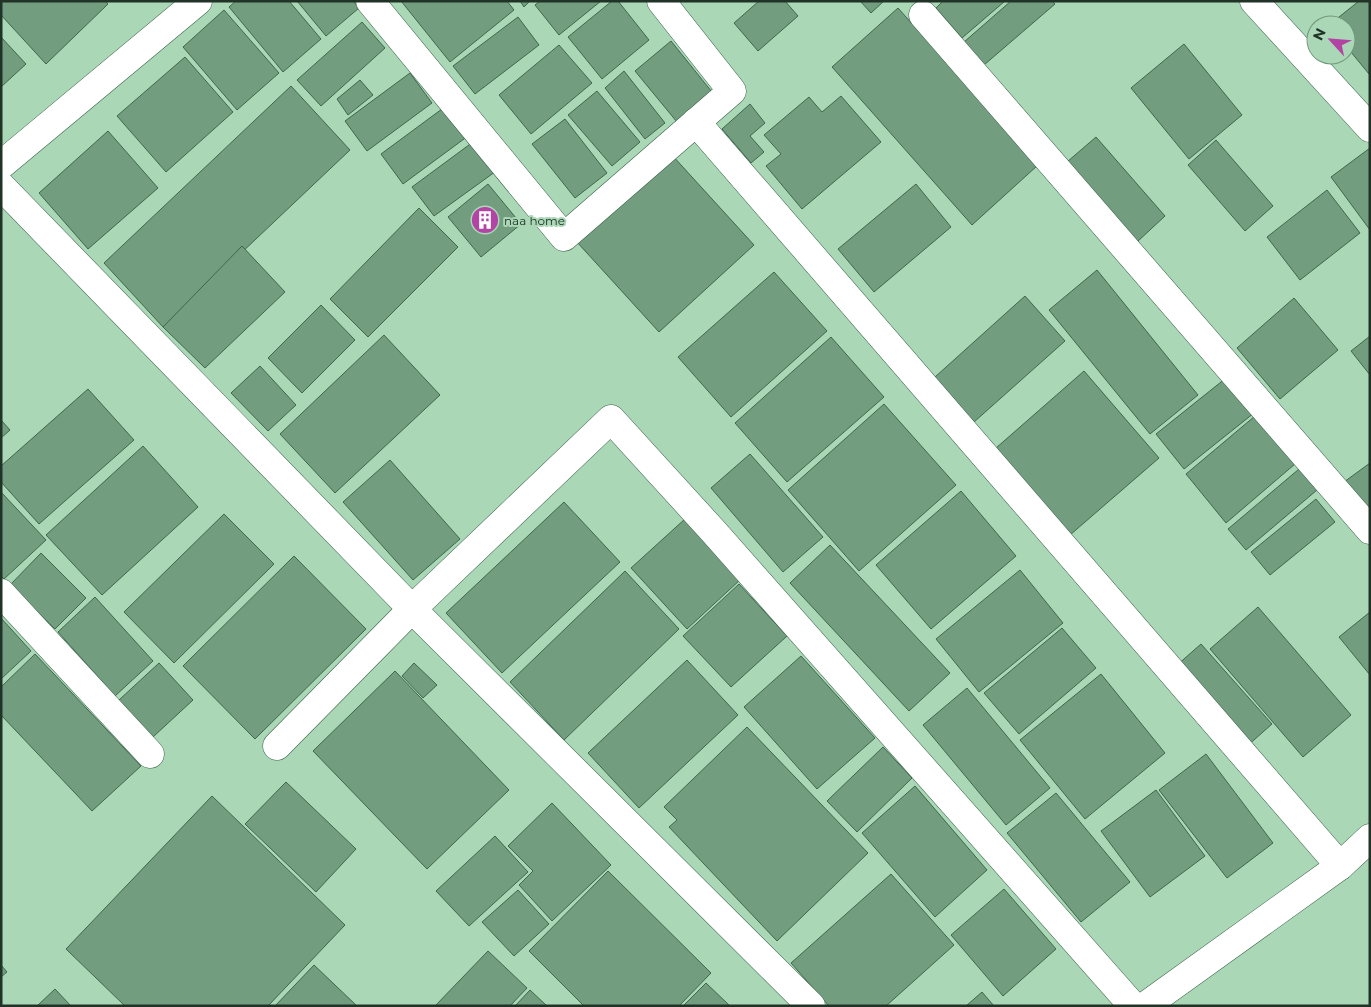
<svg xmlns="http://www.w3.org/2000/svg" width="1371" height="1007" font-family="Montserrat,sans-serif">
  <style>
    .building { fill: #739d7f; stroke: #3f684b }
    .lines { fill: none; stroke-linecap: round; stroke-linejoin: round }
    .minor-casing { stroke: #3b6447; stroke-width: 29 }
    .tertiary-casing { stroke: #3b6447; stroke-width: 29 }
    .minor { stroke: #fff; stroke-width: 28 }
    .tertiary { stroke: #fff; stroke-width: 28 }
    .labels { text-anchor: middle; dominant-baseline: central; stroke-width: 4; stroke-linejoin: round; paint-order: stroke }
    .poi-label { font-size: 12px; fill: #213326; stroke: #aad7b6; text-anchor: start }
  </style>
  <rect width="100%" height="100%" fill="#aad7b6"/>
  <g class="building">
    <path d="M1,1h104l3,3 -62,60 -45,-49z"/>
    <path d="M236,1h53l32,38 -38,33 -54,-65z"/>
    <path d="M297,1h56l6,7 -33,28z"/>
    <path d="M401,1h106l7,9 -64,52z"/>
    <path d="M520,1h10l-6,6z"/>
    <path d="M540,1h61l-42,34 -24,-30z"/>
    <path d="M612,1h6l31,39 -47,39 -34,-42z"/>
    <path d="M759,1h26l13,15 -40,35 -24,-28z"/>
    <path d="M860,1h24l-13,12z"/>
    <path d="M943,1h62l-43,37 -26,-30z"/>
    <path d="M1011,1h41l3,3 -71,61 -20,-23z"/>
    <path d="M1359,1h11l-1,73 -23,-28v-21h-17z"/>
    <path d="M898,8l140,157 -66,60 -140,-158z"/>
    <path d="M224,10l55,63 -42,37 -54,-63z"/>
    <path d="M518,17l21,28 -64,49 -22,-28z"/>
    <path d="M362,22l23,26 -64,58 -24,-26z"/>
    <path d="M1,37l25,27 -25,23z"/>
    <path d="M671,41l41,51 -35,30 -42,-51z"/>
    <path d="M1184,44l58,71 -53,44 -58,-71z"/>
    <path d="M559,45l33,38 -61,51 -32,-39z"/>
    <path d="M185,57l48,55 -67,60 -49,-56z"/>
    <path d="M624,71l41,52 -20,16 -40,-51z"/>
    <path d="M410,73l22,30 -65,48 -22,-30z"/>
    <path d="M360,80l13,15 -25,20 -11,-16z"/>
    <path d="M291,86l59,64 -187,177 -59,-64z"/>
    <path d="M597,91l43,51 -28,24 -44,-51z"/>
    <path d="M841,96l40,46 -79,67 -36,-43 15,-12 -17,-19 45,-38 13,15z"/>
    <path d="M750,104l15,19 -15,13 14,16 -13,11 -29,-34z"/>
    <path d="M446,106l22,30 -65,48 -22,-30z"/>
    <path d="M565,119l42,54 -32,25 -43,-54z"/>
    <path d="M108,131l50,57 -70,61 -49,-56z"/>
    <path d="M1096,137l69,79 -28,26 -70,-80z"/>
    <path d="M477,139l22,30 -65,47 -22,-29z"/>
    <path d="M1216,140l57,66 -28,25 -57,-66z"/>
    <path d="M1370,148v82l-39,-53z"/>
    <path d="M671,154l83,91 -95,87 -83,-91z"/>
    <path d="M488,184l33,40 -40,33 -33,-40z"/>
    <path d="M916,184l35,43 -77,65 -36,-43z"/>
    <path d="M1327,190l33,43 -60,47 -33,-43z"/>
    <path d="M419,208l39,39 -90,90 -38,-38z"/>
    <path d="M242,246l43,46 -80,76 -42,-41z"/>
    <path d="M1097,270l101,125 -48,39 -101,-124z"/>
    <path d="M774,272l53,59 -96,86 -53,-60z"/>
    <path d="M1025,296l40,45 -91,81 -39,-45z"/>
    <path d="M1294,298l44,52 -58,49 -43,-51z"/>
    <path d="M321,305l34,35 -53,53 -34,-35z"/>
    <path d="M384,335l56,60 -105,98 -55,-59z"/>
    <path d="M1370,336v39l-19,-24z"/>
    <path d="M831,337l53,60 -97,85 -52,-59z"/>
    <path d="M260,366l36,39 -28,26 -37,-38z"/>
    <path d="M1084,371l75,87 -89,77 -74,-87z"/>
    <path d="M1226,378l28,35 -70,56 -28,-35z"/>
    <path d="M88,389l46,51 -95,84 -38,-42v-16z"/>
    <path d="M884,404l72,81 -97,86 -71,-81z"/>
    <path d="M1255,416l40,48 -69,59 -40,-49z"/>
    <path d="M1,420l9,10 -9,8z"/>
    <path d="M143,446l55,61 -96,88 -56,-60z"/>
    <path d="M750,454l73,83 -40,35 -72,-84z"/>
    <path d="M390,460l70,79 -47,41 -70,-78z"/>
    <path d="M1370,463v52l-26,-33z"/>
    <path d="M1299,469l18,21 -71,60 -18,-21z"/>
    <path d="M961,491l55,65 -85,73 -55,-64z"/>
    <path d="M1,492l45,48 -42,39 -3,-3z"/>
    <path d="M1316,499l19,23 -65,53 -19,-23z"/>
    <path d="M564,502l56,60 -118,111 -56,-60z"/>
    <path d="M224,514l50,50 -100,99 -50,-51z"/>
    <path d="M686,518l55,61 -54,50 -56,-61z"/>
    <path d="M830,545l120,128 -41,38 -119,-128z"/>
    <path d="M41,553l45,45 -31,31 -45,-44z"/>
    <path d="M294,556l72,73 -111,110 -72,-73z"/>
    <path d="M1020,570l43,53 -84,69 -43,-53z"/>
    <path d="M625,571l54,58 -115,111 -54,-58z"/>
    <path d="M739,584l48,52 -56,51 -48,-51z"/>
    <path d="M95,597l58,64 -38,35 -57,-64z"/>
    <path d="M1258,607l93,108 -48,42 -93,-108z"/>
    <path d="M1370,612v63l-31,-38z"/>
    <path d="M1,618l30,33 -30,28z"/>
    <path d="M1062,628l34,40 -77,66 -35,-41z"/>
    <path d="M1201,644l71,80 -26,23 -70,-81z"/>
    <path d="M35,654l106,112 -49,45 -91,-96v-28z"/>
    <path d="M801,656l74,82 -58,51 -73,-82z"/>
    <path d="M687,660l51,55 -99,93 -51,-55z"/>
    <path d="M159,663l34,37 -40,37 -34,-37z"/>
    <path d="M414,663l23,22 -14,13 -21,-22z"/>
    <path d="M395,671l114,119 -82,79 -114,-118z"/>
    <path d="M1101,674l64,79 -80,66 -65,-79z"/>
    <path d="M967,688l83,100 -44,37 -83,-100z"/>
    <path d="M747,727l121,126 -91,88 -108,-114 8,-7 -13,-13z"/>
    <path d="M883,747l29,31 -55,54 -30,-31z"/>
    <path d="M1206,754l67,89 -46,35 -68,-88z"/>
    <path d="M286,782l70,67 -40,43 -71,-68z"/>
    <path d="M915,786l72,84 -52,47 -73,-84z"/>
    <path d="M1156,790l49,66 -55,41 -49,-66z"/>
    <path d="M1056,793l74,89 -49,40 -74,-89z"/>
    <path d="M212,796l133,129 -77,81h-143l-59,-57z"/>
    <path d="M552,803l59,62 -59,56 -33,-36 14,-14 -25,-25z"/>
    <path d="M495,836l33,36 -59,54 -33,-35z"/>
    <path d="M608,871l103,102 -32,33h-95l-55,-55z"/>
    <path d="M891,874l63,71 -68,61h-57l-38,-43z"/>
    <path d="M1004,889l52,60 -53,47 -52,-61z"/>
    <path d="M518,890l31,34 -35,32 -32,-34z"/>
    <path d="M488,951l39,37 -17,18h-75z"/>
    <path d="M1,965l6,7 -6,5z"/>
    <path d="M314,965l43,41h-82z"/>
    <path d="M706,983l24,23h-47z"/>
    <path d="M55,989l16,17h-34z"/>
    <path d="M530,990l17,16h-32z"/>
    <path d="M982,992l12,14h-28z"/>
  </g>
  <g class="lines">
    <defs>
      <g id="minor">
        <path d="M370,1l194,236 168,-146 -71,-90"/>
        <path d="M1254,1l116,127"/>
        <path d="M923,15l447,515"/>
        <path d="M696,122l644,744"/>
        <path d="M1,165l197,-164"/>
        <path d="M1,186l411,423 399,397"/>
        <path d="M1,593l149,161"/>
        <path d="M277,746l135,-137 199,-190 103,113 419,474"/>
      </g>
      <path id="tertiary" d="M1145,1006l195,-140 30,-28"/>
    </defs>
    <use href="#minor" class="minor-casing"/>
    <use href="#tertiary" class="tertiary-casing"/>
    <use href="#minor" class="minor"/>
    <use href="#tertiary" class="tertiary"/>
  </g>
  <defs>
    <symbol id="building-disc" viewBox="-11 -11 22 22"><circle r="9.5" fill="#b245a4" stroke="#aad7b6"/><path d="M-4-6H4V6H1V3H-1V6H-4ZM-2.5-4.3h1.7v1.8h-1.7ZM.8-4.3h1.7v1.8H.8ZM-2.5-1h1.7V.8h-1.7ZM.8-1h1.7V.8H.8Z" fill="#fff"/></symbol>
  </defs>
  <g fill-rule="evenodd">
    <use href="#building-disc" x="469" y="204" width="32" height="32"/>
  </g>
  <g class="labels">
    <g class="poi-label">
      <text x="504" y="220">naa home</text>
    </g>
  </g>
  <rect width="1371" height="1007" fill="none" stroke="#213326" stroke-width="5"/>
  <g transform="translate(1331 40) rotate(296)"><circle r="24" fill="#aad7b6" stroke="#73957c"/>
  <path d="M0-4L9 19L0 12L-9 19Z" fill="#b245a4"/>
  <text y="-8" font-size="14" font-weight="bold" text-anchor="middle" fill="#213326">N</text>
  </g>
</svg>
